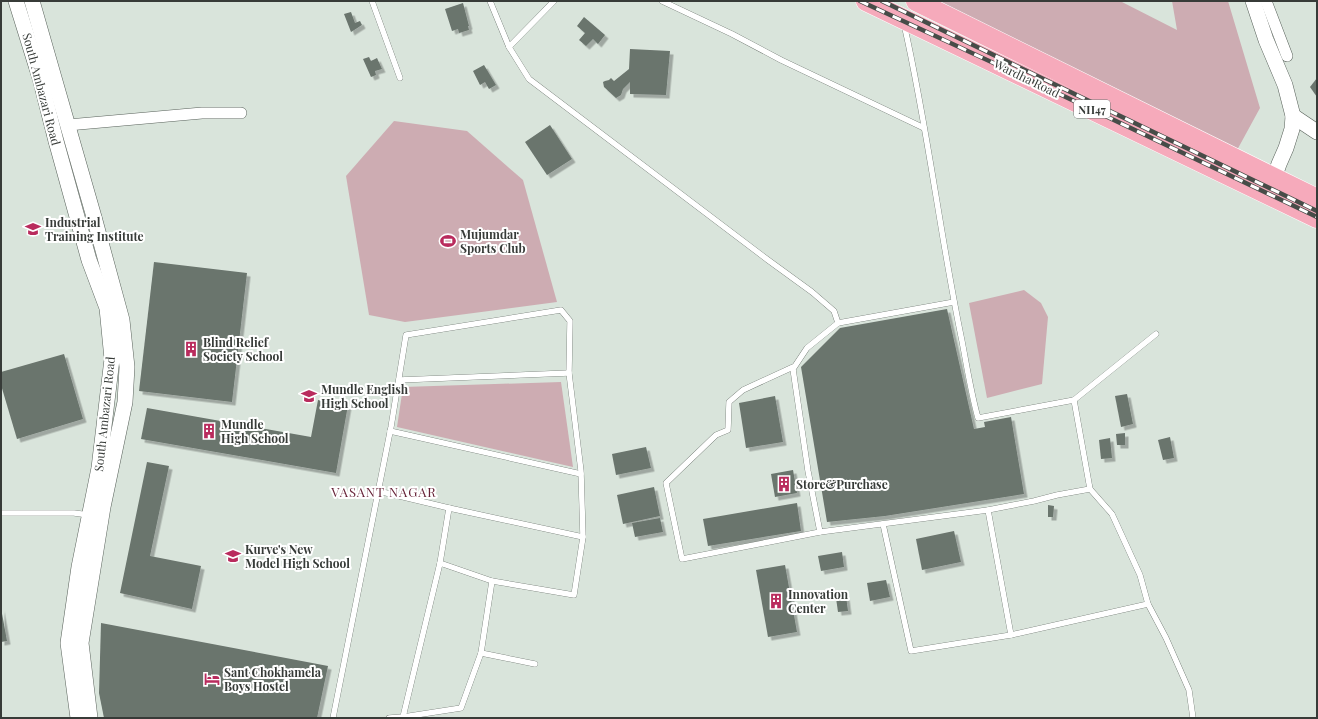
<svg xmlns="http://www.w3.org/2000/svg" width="1318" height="719" font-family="'Playfair Display',serif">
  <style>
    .green { fill: #cdacb2 }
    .building { fill: #6a746d; filter: url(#shadow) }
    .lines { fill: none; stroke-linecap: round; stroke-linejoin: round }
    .lane-casing { stroke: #59625b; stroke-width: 6 }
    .street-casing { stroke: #59625b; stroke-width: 12 }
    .secondary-casing { stroke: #59625b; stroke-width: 16 }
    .highway-casing { stroke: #fff; stroke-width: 21 }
    .lane { stroke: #fff; stroke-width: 5.5 }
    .street { stroke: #fff; stroke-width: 11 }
    .secondary { stroke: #fff; stroke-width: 15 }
    .highway { stroke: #f6aabb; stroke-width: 20 }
    .rail-casing { stroke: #474c48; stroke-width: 4.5 }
    .rail { stroke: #fff; stroke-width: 3; stroke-dasharray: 9; stroke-linecap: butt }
    .labels { text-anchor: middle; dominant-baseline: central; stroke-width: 4; stroke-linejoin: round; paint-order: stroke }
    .shield { fill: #fff; stroke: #737674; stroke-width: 1 }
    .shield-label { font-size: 11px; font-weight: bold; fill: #373b38 }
    .street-label { font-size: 12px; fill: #373b38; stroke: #fff }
    .poi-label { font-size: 12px; font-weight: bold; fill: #373b38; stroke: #fff; text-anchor: start }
    .neighbourhood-label { font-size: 13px; letter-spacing: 1px; fill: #662237; stroke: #fff }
  </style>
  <defs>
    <filter id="shadow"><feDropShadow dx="3.5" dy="3.5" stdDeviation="0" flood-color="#0004"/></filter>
  </defs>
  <rect width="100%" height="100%" fill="#d9e4db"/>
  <g class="green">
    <path d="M930,1h190l57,29 -5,-29h56l32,107 -24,44z"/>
    <path d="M394,121l73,10 56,49 34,122 -152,20 -36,-7 -23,-139z"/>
    <path d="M1024,290l17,13 7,14 -6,67 -55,14 -18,-95z"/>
    <path d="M561,382l12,85 -176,-40 6,-40z"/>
  </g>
  <g class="building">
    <path d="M463,3l6,23h-1l1,4 -10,3 -1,-4 -6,2 -7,-22z"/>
    <path d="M351,12l4,11 5,-2 2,4 -11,7 -7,-18z"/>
    <path d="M584,17l21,18 -7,9 -5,-5 -7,7 -7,-6 6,-7 -8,-7z"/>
    <path d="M630,49l40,2 -4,44 -36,-1v-12l-7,7 -2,6 -5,3 -12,-11 -1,-5 2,-1 4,-1 2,-2 3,3 15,-12z"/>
    <path d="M369,57l2,4 6,-3 5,11 -7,2 1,4 -5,2 -8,-18z"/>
    <path d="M484,65l12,20 -7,4 -4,-7 -5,3 -7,-14z"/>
    <path d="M1317,78v19l-7,-10z"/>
    <path d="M550,125l22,34 -25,16 -22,-33z"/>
    <path d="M154,262l93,11 -15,129 -93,-11z"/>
    <path d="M947,309l27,120 11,-2 -1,-5 27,-5 13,77 -139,22 -58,6 -26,-155 39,-39z"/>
    <path d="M64,354l19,65 -66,20 -16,-54v-13z"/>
    <path d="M1127,394l6,30 -12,3 -6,-31z"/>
    <path d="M775,396l8,46 -37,6 -7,-45z"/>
    <path d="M318,400l30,5 -12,68 -195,-34 6,-31 164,29z"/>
    <path d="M1125,433v12h-8l-1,-11z"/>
    <path d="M1170,437l4,21 -11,2 -5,-20z"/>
    <path d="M1110,438l2,20 -11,1 -2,-19z"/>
    <path d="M646,447l5,21 -35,7 -4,-21z"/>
    <path d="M147,462l22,4 -19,90 51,10 -9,43 -72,-16z"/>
    <path d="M793,470l4,23 -22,4 -4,-23z"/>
    <path d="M654,487l6,29 -37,8 -6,-29z"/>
    <path d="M797,503l4,28 -93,15 -5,-27z"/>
    <path d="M1048,505l6,1 -1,11h-5z"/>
    <path d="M660,518l3,14 -28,5 -3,-14z"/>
    <path d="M954,531l7,31 -39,8 -6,-31z"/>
    <path d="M842,552l2,15 -23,4 -3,-15z"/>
    <path d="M785,565l12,67 -29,5 -12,-67z"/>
    <path d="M886,580l4,17 -20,4 -3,-18z"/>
    <path d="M846,596l2,15 -10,1 -2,-14z"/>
    <path d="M1,608l6,33 -6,1z"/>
    <path d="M101,623l227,43 -11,52h-213l-5,-25z"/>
  </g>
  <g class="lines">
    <defs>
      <g id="lane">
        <path d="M372,1l28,77"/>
        <path d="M490,1l19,46"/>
        <path d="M554,1l-45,46 20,32 239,181 44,32 22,19 4,12 -31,25 -14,21 15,102 12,61 168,-22 46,-9 23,-6 33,-6"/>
        <path d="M662,1l70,33 49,26 143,68"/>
        <path d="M904,24c24,105 36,212 58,317 5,26 9,52 16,77l96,-18 16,89 22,25 28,61 8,29 18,34 23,52 4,28"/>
        <path d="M838,323l116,-21"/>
        <path d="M793,367l-50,23 -14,12 -1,28 -12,5 -50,48 16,76 138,-27"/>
        <path d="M399,380l170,-7"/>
        <path d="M1074,400l82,-66"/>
        <path d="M390,431l191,43"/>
        <path d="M378,491l71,17"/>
        <path d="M988,510l23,125 137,-31"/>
        <path d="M1,513h73l15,2"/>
        <path d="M883,524l28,127 100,-16"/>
        <path d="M440,563l9,-55 134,29"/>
        <path d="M403,717l37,-154 52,18"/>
        <path d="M333,718l58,-291 15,-92 155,-25 9,11 -1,52 12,98 2,66 -9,58 -82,-14 -11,72"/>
        <path d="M389,718l14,-1 58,-9 20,-55 54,11"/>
      </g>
      <g id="street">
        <path d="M1266,1l21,55"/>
        <path d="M68,125l134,-12h39"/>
      </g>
      <g id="secondary">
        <path d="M16,1l24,77 16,63 33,119 18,48 5,51 -13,109 -20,99 -11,76 10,75"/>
        <path d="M32,1l62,216 28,103 5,47 -2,35 -22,105 -22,136 9,75"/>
        <path d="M1253,1l13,39 19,45 8,31 -1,13 -6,19 -7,16 -8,23"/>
        <path d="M1293,116l24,16"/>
      </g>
      <g id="highway">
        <path d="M866,1l451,217"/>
        <path d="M916,1l401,198"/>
      </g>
    </defs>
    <use href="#lane" class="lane-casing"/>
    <use href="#street" class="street-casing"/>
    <use href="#secondary" class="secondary-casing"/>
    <use href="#highway" class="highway-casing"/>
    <use href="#lane" class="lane"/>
    <use href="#street" class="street"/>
    <use href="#secondary" class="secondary"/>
    <use href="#highway" class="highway"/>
    <defs>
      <g id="rail">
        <path d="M860,1l168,78 289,138"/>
        <path d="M882,1l435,210"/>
      </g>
    </defs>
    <use href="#rail" class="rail-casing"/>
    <use href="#rail" class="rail"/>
  </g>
  <defs>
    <symbol id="university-bare" viewBox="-9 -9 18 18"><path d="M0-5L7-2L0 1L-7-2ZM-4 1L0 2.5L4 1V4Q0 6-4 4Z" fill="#b92b5d" stroke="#fff" stroke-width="2.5" paint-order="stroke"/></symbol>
    <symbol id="stadium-bare" viewBox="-9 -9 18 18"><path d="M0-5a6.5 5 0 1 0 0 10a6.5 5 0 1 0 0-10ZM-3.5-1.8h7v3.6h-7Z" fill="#b92b5d" stroke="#fff" stroke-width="2.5" paint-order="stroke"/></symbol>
    <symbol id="building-bare" viewBox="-9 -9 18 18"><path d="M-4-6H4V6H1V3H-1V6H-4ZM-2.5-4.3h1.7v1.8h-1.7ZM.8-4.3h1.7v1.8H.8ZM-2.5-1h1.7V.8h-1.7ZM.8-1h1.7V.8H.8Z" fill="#b92b5d" stroke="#fff" stroke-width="2.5" paint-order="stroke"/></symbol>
    <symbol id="school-bare" viewBox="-9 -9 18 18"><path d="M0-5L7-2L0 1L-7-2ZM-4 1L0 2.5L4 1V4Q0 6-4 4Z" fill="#b92b5d" stroke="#fff" stroke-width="2.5" paint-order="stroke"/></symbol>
    <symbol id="hotel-bare" viewBox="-9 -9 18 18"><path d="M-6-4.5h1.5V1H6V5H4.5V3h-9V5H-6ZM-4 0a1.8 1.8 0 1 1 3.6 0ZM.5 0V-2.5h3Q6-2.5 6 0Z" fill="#b92b5d" stroke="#fff" stroke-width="2.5" paint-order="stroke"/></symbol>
  </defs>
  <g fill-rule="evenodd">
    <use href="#university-bare" x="22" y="218" width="22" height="22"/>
    <use href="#stadium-bare" x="437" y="230" width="22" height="22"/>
    <use href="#building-bare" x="180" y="338" width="22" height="22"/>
    <use href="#school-bare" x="298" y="385" width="22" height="22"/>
    <use href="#building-bare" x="198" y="420" width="22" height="22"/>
    <use href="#building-bare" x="773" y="473" width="22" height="22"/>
    <use href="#school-bare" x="222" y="545" width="22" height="22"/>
    <use href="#building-bare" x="765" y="590" width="22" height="22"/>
    <use href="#hotel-bare" x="201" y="668" width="22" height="22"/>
  </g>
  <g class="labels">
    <rect class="shield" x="1074" y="100" width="36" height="18" rx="3"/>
    <g class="shield-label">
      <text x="1092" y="109">NH47</text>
    </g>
    <g class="street-label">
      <text transform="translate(1027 78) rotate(26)">Wardha Road</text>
      <text transform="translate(42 89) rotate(75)">South Ambazari Road</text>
      <text transform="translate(104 414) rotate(-84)">South Ambazari Road</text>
    </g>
    <g class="poi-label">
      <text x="45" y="222">Industrial<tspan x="45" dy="14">Training Institute</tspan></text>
      <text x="460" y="234">Mujumdar<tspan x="460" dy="14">Sports Club</tspan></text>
      <text x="203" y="342">Blind Relief<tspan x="203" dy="14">Society School</tspan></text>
      <text x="321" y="389">Mundle English<tspan x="321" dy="14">High School</tspan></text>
      <text x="221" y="424">Mundle<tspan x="221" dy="14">High School</tspan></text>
      <text x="796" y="484">Store&amp;Purchase</text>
      <text x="245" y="549">Kurve's New<tspan x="245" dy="14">Model High School</tspan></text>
      <text x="788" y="594">Innovation<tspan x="788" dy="14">Center</tspan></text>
      <text x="224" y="672">Sant Chokhamela<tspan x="224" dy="14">Boys Hostel</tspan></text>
    </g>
    <g class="neighbourhood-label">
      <text x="384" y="491">VASANT NAGAR</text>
    </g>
  </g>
  <rect width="1318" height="719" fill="none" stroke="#373b38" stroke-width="4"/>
</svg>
